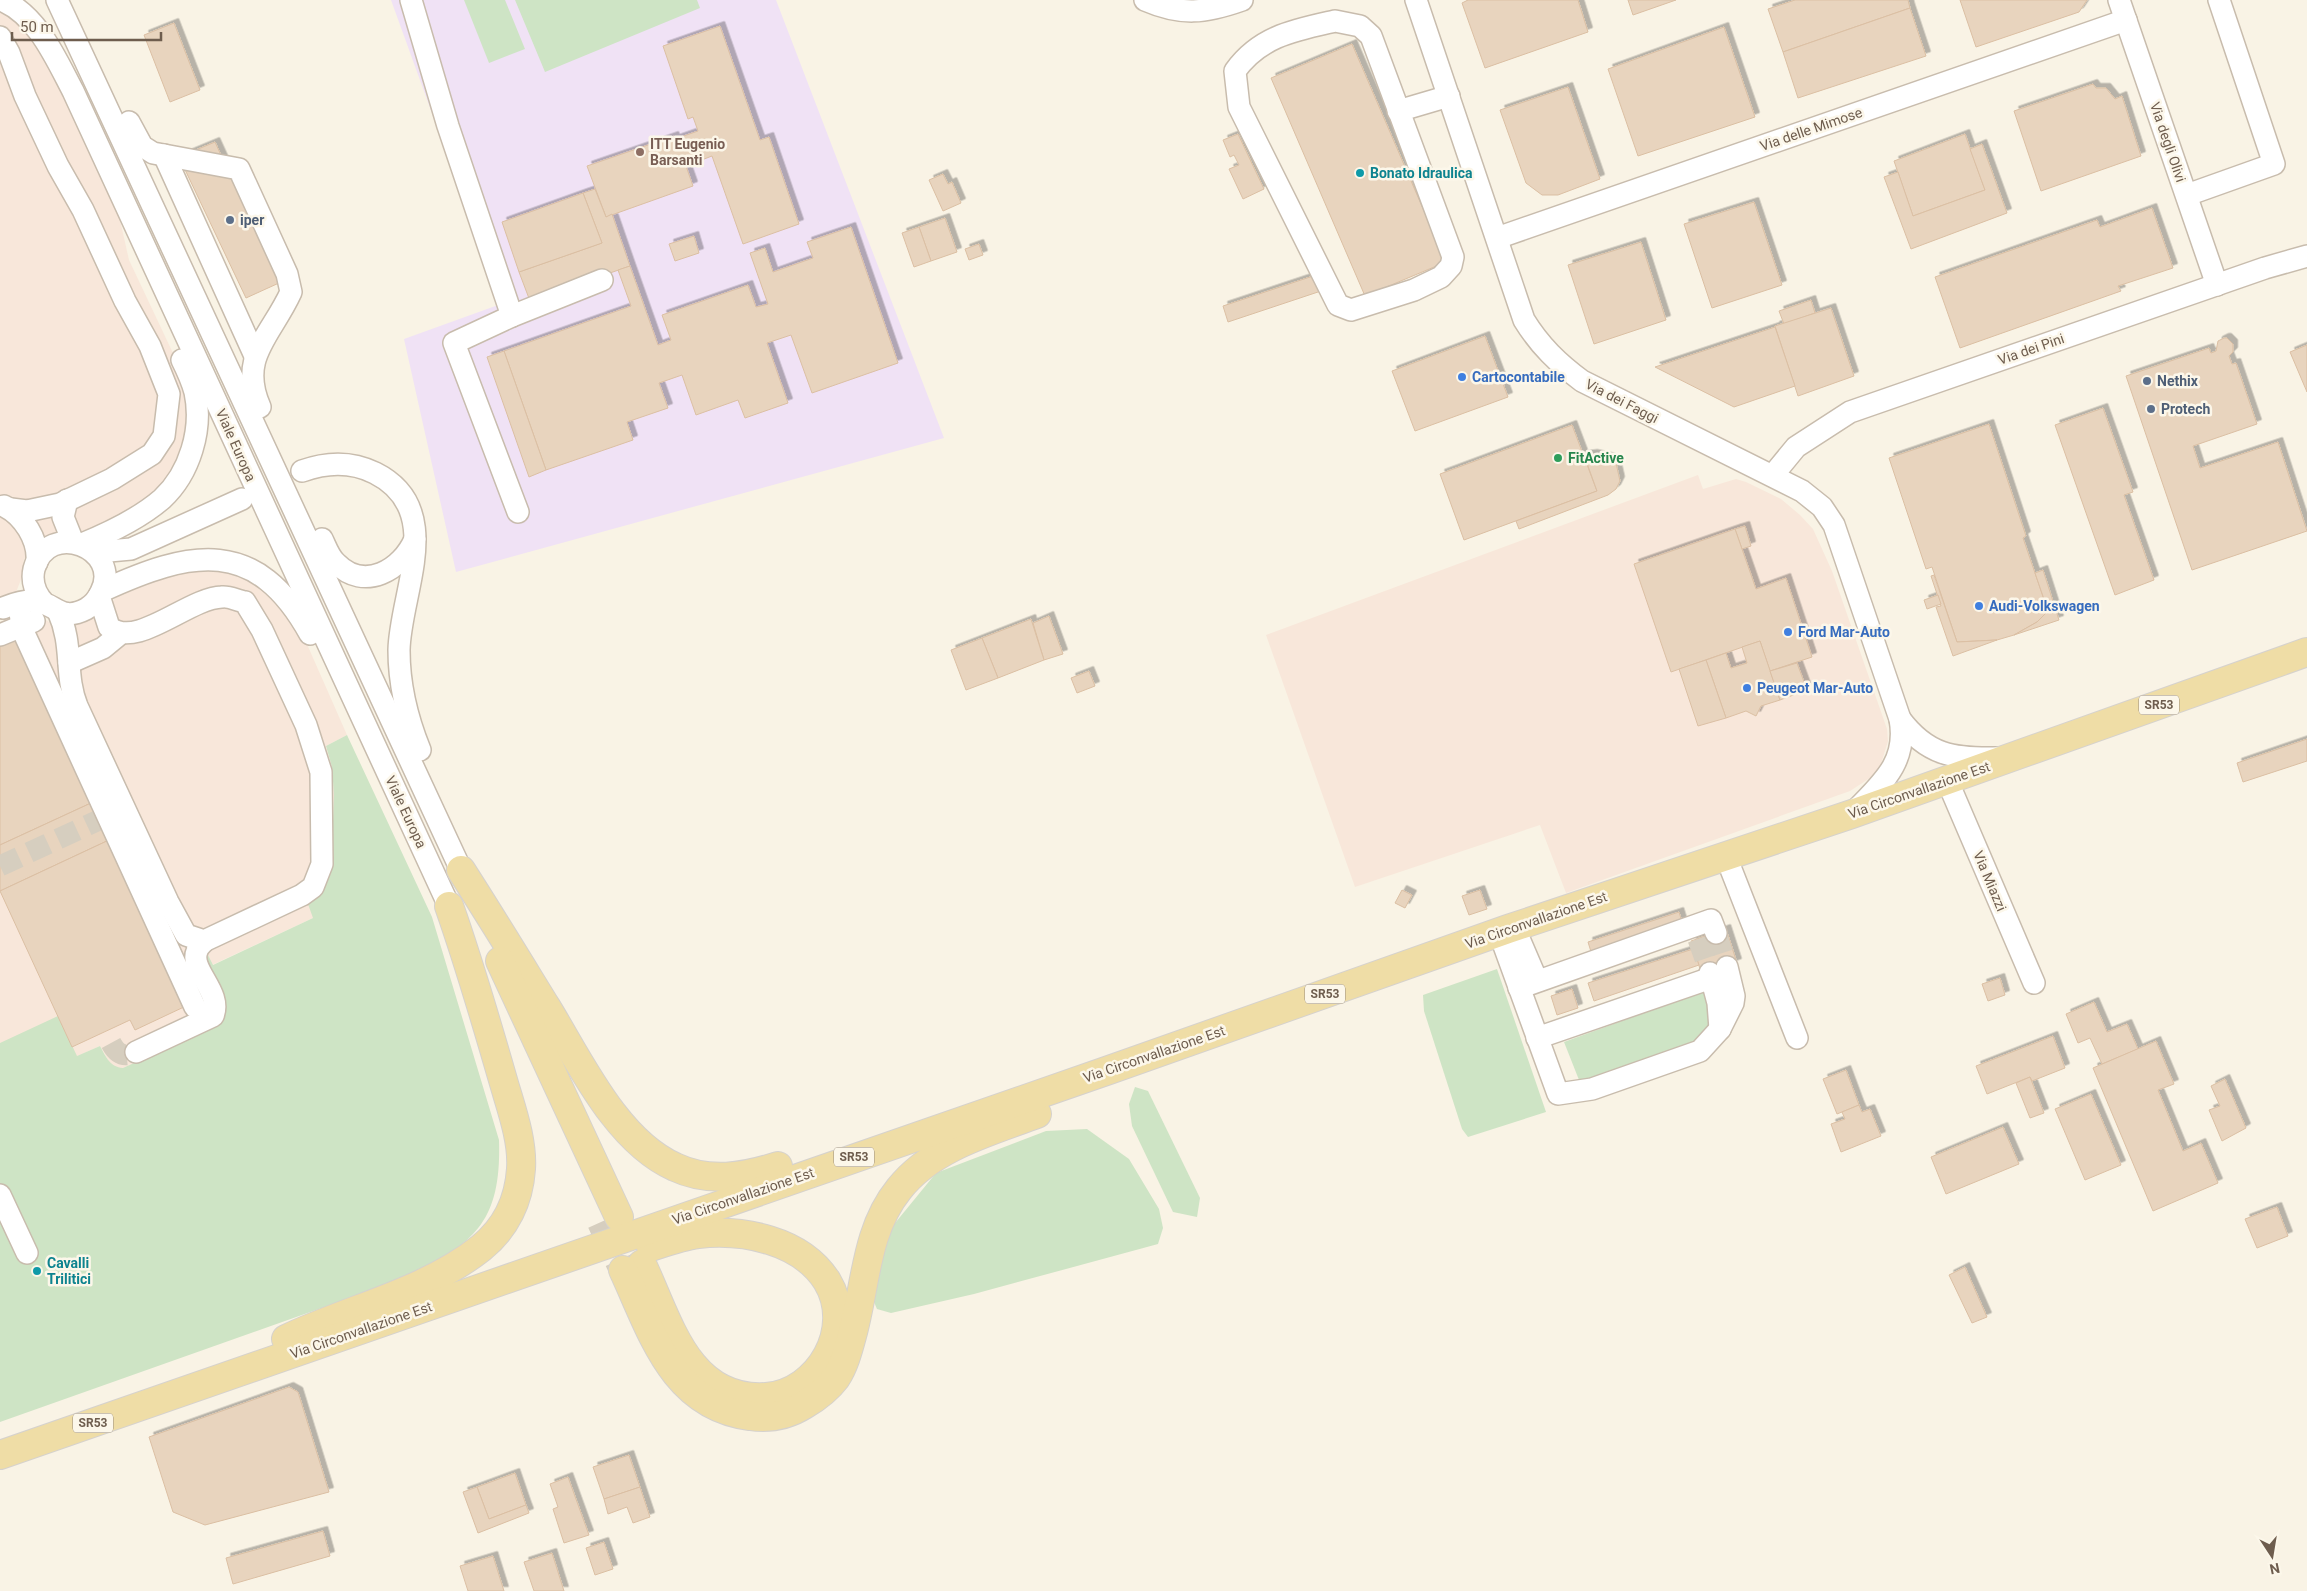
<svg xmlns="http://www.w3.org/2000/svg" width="2307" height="1591" font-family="Roboto,sans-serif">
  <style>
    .commercial { fill: #f8e7da }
    .education { fill: #f0e2f5 }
    .green { fill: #cee4c5 }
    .building { fill: #e8d4be; stroke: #dbbfa3; filter: url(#shadow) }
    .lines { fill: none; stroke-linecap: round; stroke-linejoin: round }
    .minor-tunnel { stroke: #d6cebf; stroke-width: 21; stroke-dasharray: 21 11; stroke-linecap: butt }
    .major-tunnel { stroke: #d6cebf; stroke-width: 28; stroke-dasharray: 28 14; stroke-linecap: butt }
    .minor-casing { stroke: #c8bcad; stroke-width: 24 }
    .major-casing { stroke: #d6d2cd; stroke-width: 30 }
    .minor { stroke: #fff; stroke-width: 21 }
    .major { stroke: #efdda6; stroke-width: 28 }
    .education-dot { fill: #8d6e63; stroke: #fcf7ea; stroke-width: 2 }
    .culture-dot { fill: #0f9aa8; stroke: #fcf7ea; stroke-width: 2 }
    .service-dot { fill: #5c6f8a; stroke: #fcf7ea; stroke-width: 2 }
    .shop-dot { fill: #3f7fe0; stroke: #fcf7ea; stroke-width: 2 }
    .leisure-dot { fill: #2e9e5b; stroke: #fcf7ea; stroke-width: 2 }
    .labels { text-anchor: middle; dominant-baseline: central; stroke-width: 5; stroke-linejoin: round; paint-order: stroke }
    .shield { fill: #fcf7ea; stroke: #998b7d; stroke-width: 1 }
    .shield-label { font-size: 12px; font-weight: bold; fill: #6e5d4e }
    .street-label { font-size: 14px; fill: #6e5d4e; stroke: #fcf7ea }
    .education-label { font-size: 14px; font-weight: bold; fill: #785e54; stroke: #fcf7ea; text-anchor: start }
    .culture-label { font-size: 14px; font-weight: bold; fill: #0d838f; stroke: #fcf7ea; text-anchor: start }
    .service-label { font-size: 14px; font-weight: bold; fill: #4e5e75; stroke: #fcf7ea; text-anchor: start }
    .shop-label { font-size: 14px; font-weight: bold; fill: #366cbe; stroke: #fcf7ea; text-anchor: start }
    .leisure-label { font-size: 14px; font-weight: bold; fill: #27864d; stroke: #fcf7ea; text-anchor: start }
  </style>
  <defs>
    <filter id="shadow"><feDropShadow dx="4.5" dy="-4.5" stdDeviation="0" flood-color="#0004"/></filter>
  </defs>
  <rect width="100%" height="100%" fill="#f9f3e5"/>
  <g class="commercial">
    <path d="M0,12l20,13 9,10 31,51 58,125 11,49 51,108 8,28 -1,27 -7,35 -16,27 -27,21 -47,24 -40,11 -26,18 -2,18 -6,15 -16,7z"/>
    <path d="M1698,475l5,14 33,-10 10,3 35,17 19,16 13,14 19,42 55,158 1,12 -8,26 -10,11 -20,13 -284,102 -26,-68 -185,62 -89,-252z"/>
    <path d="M204,567l26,5 19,8 13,8 37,38 48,109 -21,11 6,21 2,28 -3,78 -18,45 -101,47 -6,-14 19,62 -14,15 -87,40h-9l-6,-6 -9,-16 -100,45v-469l20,-10 18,3 16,10 56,-19 5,-8 9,-6 25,-11z"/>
  </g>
  <path class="education" d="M391,0h385l168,438 -488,134 -52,-233 97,-35z"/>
  <g class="green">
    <path d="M464,0h41l20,49 -36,14z"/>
    <path d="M515,0h182l3,8 -155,64z"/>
    <path d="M347,735l85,182 67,223c3,91 -32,107 -107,143l-392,139v-379l58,-27 19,40 23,-10c6,11 10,21 23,22l88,-40 14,-15 -2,-10 -21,-47 4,-5 7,14 100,-47 -5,-14 14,-13 9,-18 3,-78 -2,-28 -6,-21z"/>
    <path d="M1497,969l49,143 -78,25 -6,-8 -38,-118 -1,-16z"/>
    <path d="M1707,990l5,35 -13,18 -118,42 -17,-43z"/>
    <path d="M1135,1087l13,4 52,107 -3,19 -24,-5 -41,-86 -3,-22z"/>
    <path d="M1087,1129l42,30 30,50 4,19 -5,16 -184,50 -83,19 -14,-4 -6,-14 11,-56 54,-66 110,-42z"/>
  </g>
  <g class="building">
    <path d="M1578,0l10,32 -103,36 -23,-65 6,-3z"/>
    <path d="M1628,0h48l-43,15z"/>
    <path d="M1795,0h113l2,8 -127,44 -15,-43z"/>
    <path d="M1960,0h127l-8,12 -103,35z"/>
    <path d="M1910,8l16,48 -128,42 -15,-46z"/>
    <path d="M174,23l26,67 -30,12 -26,-67z"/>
    <path d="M720,26l40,114 9,-3 30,87 -56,20 -31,-88 -26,10 7,20 -87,31 -19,-51 87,-30 1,3 23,-8 -5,-14 -5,2 -25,-73z"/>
    <path d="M1724,27l31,90 -117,39 -30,-87z"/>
    <path d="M1352,44l94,218 -81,34 -94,-218z"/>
    <path d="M2093,84l3,4h10l9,11 7,-3 19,60 -100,35 -27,-80z"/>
    <path d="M1568,87l32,92 -42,16h-16l-16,-12 -26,-73z"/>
    <path d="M1238,134l26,55 -21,10 -14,-30 10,-4 -5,-10 -4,2 -7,-17z"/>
    <path d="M1965,134l20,56 -72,26 -19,-55z"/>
    <path d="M215,142l64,141 -33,15 -67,-141z"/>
    <path d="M1982,144l25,69 -96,36 -27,-72 14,-5 15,44 72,-26 -15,-41z"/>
    <path d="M943,174l5,10 4,-2 9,21 -18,8 -14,-31z"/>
    <path d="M595,189l11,28 6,-3 18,52 -100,35 -11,-29 83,-29 -19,-50z"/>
    <path d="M583,193l19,50 -83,29 -17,-50z"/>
    <path d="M1754,202l28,83 -70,23 -28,-84z"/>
    <path d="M2152,208l21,60 -55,18 3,5 -161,57 -25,-71 162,-57 3,7z"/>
    <path d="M945,218l12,34 -26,9 -12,-34z"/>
    <path d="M851,227l47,136 -86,30 -21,-58 -24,8 21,60 -43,15 -7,-18 -42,15 -14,-40 -23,8 9,25 -41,14 6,18 -87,30 -42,-119 127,-45 -13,-36 12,-4 28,79 13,-5 -9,-25 86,-30 8,22 12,-3 -18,-51 15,-5 8,24 40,-14 -6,-16z"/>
    <path d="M919,227l12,34 -17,6 -12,-34z"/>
    <path d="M694,236l5,17 -24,8 -6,-17z"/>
    <path d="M1641,242l25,78 -72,24 -26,-79z"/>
    <path d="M979,244l4,11 -14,5 -4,-11z"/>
    <path d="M1316,275l5,16 -93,31 -5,-16z"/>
    <path d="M1811,300l4,13 -31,11 -5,-13z"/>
    <path d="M1831,308l23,68 -56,20 -23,-70z"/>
    <path d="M1775,327l20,59 -61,21 -79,-40z"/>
    <path d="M1485,336l23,61 -93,34 -23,-60z"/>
    <path d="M2224,338h3l6,6v8l-4,4 3,8 4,-1 21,61 -64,22 7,22 78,-26 29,89 -115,39 -66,-194 83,-28 2,5 5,-2 2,-10z"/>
    <path d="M2307,345v47l-17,-40z"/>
    <path d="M504,351l42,119 -17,7 -42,-120z"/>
    <path d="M2103,408l30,84 -9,3 30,85 -39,15 -60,-170z"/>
    <path d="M1989,424l37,112 -3,2 25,73 -11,11 -23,13 -17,5 -40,2 -25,-75 -6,2 -37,-111z"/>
    <path d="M1572,425l25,66 -133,49 -24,-66z"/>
    <path d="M1593,454l18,4 5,5 4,18 -4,8 -8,6 -89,34 -3,-8 81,-30 -13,-36z"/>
    <path d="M1745,526l6,20 -9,3 -7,-20z"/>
    <path d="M1735,529l21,60 30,-11 26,79 -42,14 -10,-30 -89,31 -37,-108z"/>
    <path d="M2043,570l16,50 -45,15 23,-13 11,-11 -13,-38z"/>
    <path d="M1934,575l23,67 40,-2 -44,16 -17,-49 5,-1 -10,-30z"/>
    <path d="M1938,595l3,9 -14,5 -3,-9z"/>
    <path d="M1049,616l14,38 -19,6 -11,-37z"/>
    <path d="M1031,619l13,41 -46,18 -16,-40z"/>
    <path d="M15,636l76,167 -91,42v-202z"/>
    <path d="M982,638l16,40 -32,12 -15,-40z"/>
    <path d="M1760,641l20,59 -19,6 -5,10 -10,-5 -20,7 -20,-58 20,-7 5,15 16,-5 -5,-16z"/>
    <path d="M1706,660l20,58 -28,8 -19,-57z"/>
    <path d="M1797,663l10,27 -27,10 -10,-29z"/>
    <path d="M1089,671l6,15 -18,7 -6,-15z"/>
    <path d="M2307,739v22l-64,21 -6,-19z"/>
    <path d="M91,803l18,37 -109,51v-46z"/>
    <path d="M109,840l77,166 -51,24 -5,-10 -58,27 -72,-156z"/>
    <path d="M1402,890l10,5 -7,13 -10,-5z"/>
    <path d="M1480,890l7,19 -18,6 -7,-19z"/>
    <path d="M1679,912l4,13 -91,30 -4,-13z"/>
    <path d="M1726,929l11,34 -35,12 -11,-34z"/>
    <path d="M1693,949l6,16 -105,36 -6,-18z"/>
    <path d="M2000,978l5,17 -17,6 -6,-17z"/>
    <path d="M1572,989l6,19 -21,7 -6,-19z"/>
    <path d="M2094,1002l13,30 20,-8 11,25 -36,15 -12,-26 -12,5 -12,-29z"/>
    <path d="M2053,1036l12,32 -33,13 -2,-4 -43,17 -11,-28z"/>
    <path d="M2156,1041l18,43 -16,6 25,61 18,-8 17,40 -65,28 -60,-143z"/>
    <path d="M1846,1070l13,35 -22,9 -14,-35z"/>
    <path d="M2030,1077l14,36 -14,5 -14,-35z"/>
    <path d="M2225,1079l21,49 -24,13 -13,-31 11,-4 -9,-20z"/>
    <path d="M2091,1094l30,71 -36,15 -30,-71z"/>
    <path d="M1859,1105l3,7 8,-3 11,27 -40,16 -10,-28 14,-5 -3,-7z"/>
    <path d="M2003,1127l16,37 -73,30 -15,-37z"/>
    <path d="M2277,1207l11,29 -31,12 -12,-29z"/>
    <path d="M1965,1267l22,50 -15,6 -23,-48z"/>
    <path d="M289,1387l9,5 31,100 -124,33 -32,-13 -24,-75z"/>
    <path d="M629,1455l11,32 -36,12 -11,-32z"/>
    <path d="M515,1473l11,32 -37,14 -12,-32z"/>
    <path d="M568,1477l21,58 -25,8 -11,-34 5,-2 -8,-23z"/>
    <path d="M477,1487l12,32 37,-14 3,8 -51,20 -15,-41z"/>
    <path d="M640,1487l10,30 -17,6 -6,-16 -19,7 -4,-15z"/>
    <path d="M323,1531l7,25 -97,28 -7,-26z"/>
    <path d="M604,1542l9,27 -18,6 -9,-27z"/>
    <path d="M552,1553l12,38h-30l-10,-29z"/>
    <path d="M493,1556l11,35h-36l-8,-25z"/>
  </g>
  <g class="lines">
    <g class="minor-tunnel">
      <path d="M242,499l60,-28"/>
      <path d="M0,866l99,-46"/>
      <path d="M1716,933l11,34"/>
      <path d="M1698,939l12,34"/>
      <path d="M111,1043c6,11 12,15 25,9"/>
    </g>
    <path class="major-tunnel" d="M601,1222l22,48"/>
    <defs>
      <g id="minor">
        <path d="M1,0c36,14 55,59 72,91l376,815"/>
        <path d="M57,0l404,870"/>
        <path d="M411,0l37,126 64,190 -58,27 64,169"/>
        <path d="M1145,0c37,16 60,13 97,0"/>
        <path d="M1416,0l108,320c16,26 34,43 58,61l220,110 20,16 12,18 66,194c8,43 -18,64 -46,93"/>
        <path d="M2119,0l98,285"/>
        <path d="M1335,21l25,5 11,10 82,221 -2,9 -10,11 -27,13 -63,20 -13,-5 -99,-198 -4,-36c25,-35 60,-41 100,-50z"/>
        <path d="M0,37l9,16 16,43 33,70 25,44 42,91 25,45 19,48 -5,42 -12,18 -40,25 -52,25 -33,7 -16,-2"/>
        <path d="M1398,111l51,-15"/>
        <path d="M129,122l13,24 11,7 86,16 48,105 4,18c-20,44 -53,65 -31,115"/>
        <path d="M164,155l91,201"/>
        <path d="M2187,195l87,-31 -55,-164"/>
        <path d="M1497,238l629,-218"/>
        <path d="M512,316l90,-36"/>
        <path d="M302,471c25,-9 49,-10 73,2 72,36 25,120 24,177 0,35 8,68 21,100"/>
        <path d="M1773,475l23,-28 54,-35 415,-144 42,-12"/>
        <path d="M67,500l-4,17 10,25"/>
        <path d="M4,506c19,9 35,34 33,56"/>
        <path d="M322,539c4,8 7,18 14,24 28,29 66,7 79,-24"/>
        <path d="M82,544c27,-11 58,-26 80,-45 28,-26 41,-70 33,-107 -3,-11 -8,-22 -13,-32"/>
        <path d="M87,547l22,4 22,-2 111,-50"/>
        <path d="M102,591c89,-41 154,-55 208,43"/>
        <path d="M3,608c10,-4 22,-8 33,-7 20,3 25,21 50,8 7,-4 12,-10 15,-17 22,-43 -53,-74 -67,-23 -3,13 2,26 11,35"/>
        <path d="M58,611c16,35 6,62 19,95l91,196 18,33 18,6 98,-46 11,-8 9,-23 -1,-92 -15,-47 -44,-95 -17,-28c-7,-1 -16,-6 -23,-5 -34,1 -85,53 -113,30l-10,-31"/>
        <path d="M20,613l3,18 172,376"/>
        <path d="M0,635l34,-14"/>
        <path d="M69,663l34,-15 17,-14"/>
        <path d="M1900,719c27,36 53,40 97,39"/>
        <path d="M1947,780l87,203"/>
        <path d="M1725,854l72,184"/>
        <path d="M1514,927l21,49 5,4"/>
        <path d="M1499,932l59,162 34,-5 108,-38 20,-22 13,-26 1,-7 -7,-29"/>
        <path d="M1710,973l8,30 2,26"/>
        <path d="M1519,988l192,-68 5,13"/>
        <path d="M1537,1038l174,-60"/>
        <path d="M136,1052l77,-36c10,-24 -24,-46 -16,-65 1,-4 5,-7 7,-10"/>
        <path d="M0,1195l27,58"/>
      </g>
      <g id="major">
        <path d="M461,870c29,45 57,91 86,138 32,52 69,133 128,159 34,16 69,10 103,-1"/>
        <path d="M500,961l119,256"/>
        <path d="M642,1264c15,32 29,75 51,101 19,23 44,34 73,32 53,-4 90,-68 61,-116 -26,-41 -84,-52 -129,-47 -16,2 -32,8 -47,13"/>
        <path d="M623,1270c29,62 49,136 127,146 19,3 38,-1 54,-11 12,-7 23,-15 32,-27 8,-12 12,-27 16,-42 14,-50 13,-105 47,-147 33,-42 90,-57 138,-75"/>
        <path d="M286,1339c64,-31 138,-46 195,-91 25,-20 38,-48 40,-79 2,-29 -10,-61 -18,-89 -17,-59 -34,-117 -54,-174"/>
        <path d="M0,1455l1109,-385 399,-141 344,-115 455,-162"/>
      </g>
    </defs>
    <use href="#minor" class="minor-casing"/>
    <use href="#major" class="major-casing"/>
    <use href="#minor" class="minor"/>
    <use href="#major" class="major"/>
  </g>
  <circle class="education-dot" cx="640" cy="152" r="5"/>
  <g class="culture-dot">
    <circle cx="1360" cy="173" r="5"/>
    <circle cx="37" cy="1271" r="5"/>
  </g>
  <g class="service-dot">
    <circle cx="230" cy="220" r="5"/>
    <circle cx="2147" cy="381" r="5"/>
    <circle cx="2151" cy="409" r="5"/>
  </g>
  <g class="shop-dot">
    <circle cx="1462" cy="377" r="5"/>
    <circle cx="1979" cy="606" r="5"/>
    <circle cx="1788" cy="632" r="5"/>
    <circle cx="1747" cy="688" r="5"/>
  </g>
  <circle class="leisure-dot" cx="1558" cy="458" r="5"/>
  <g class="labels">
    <g class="shield">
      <rect x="2139" y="695.5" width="40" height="19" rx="4"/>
      <rect x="1305" y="984.5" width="40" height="19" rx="4"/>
      <rect x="834" y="1147.5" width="40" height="19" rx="4"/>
      <rect x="73" y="1413.5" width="40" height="19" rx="4"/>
    </g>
    <g class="shield-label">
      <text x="2159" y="705">SR53</text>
      <text x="1325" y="994">SR53</text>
      <text x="854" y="1157">SR53</text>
      <text x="93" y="1423">SR53</text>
    </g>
    <g class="street-label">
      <text transform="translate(1811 129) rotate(-19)">Via delle Mimose</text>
      <text transform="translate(2168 142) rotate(71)">Via degli Olivi</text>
      <text transform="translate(2031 349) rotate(-19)">Via dei Pini</text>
      <text transform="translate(1622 401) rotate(27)">Via dei Faggi</text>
      <text transform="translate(236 445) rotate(66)">Viale Europa</text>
      <text transform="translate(1919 790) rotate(-19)">Via Circonvallazione Est</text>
      <text transform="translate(406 812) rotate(65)">Viale Europa</text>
      <text transform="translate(1990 881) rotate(67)">Via Miazzi</text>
      <text transform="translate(1536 920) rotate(-19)">Via Circonvallazione Est</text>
      <text transform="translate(1154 1054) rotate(-19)">Via Circonvallazione Est</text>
      <text transform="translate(743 1196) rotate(-19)">Via Circonvallazione Est</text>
      <text transform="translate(361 1330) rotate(-19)">Via Circonvallazione Est</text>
    </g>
    <g class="education-label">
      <text x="650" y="144">ITT Eugenio<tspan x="650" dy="16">Barsanti</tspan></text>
    </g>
    <g class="culture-label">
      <text x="1370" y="173">Bonato Idraulica</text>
      <text x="47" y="1263">Cavalli<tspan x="47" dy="16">Trilitici</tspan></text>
    </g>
    <g class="service-label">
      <text x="240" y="220">iper</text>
      <text x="2157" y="381">Nethix</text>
      <text x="2161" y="409">Protech</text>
    </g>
    <g class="shop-label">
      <text x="1472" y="377">Cartocontabile</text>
      <text x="1989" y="606">Audi-Volkswagen</text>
      <text x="1798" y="632">Ford Mar-Auto</text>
      <text x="1757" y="688">Peugeot Mar-Auto</text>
    </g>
    <g class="leisure-label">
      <text x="1568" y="458">FitActive</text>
    </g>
  </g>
  <g transform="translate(2272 1556) rotate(168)" stroke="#fcf7ea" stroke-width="4" paint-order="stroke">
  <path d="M0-4L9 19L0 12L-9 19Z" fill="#6e5d4e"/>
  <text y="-8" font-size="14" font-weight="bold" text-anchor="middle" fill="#6e5d4e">N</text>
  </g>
  <path d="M12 32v8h149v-8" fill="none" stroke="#6e5d4e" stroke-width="2.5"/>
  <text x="20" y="32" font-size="15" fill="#6e5d4e" stroke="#fcf7ea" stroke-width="4" paint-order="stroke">50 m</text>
</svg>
